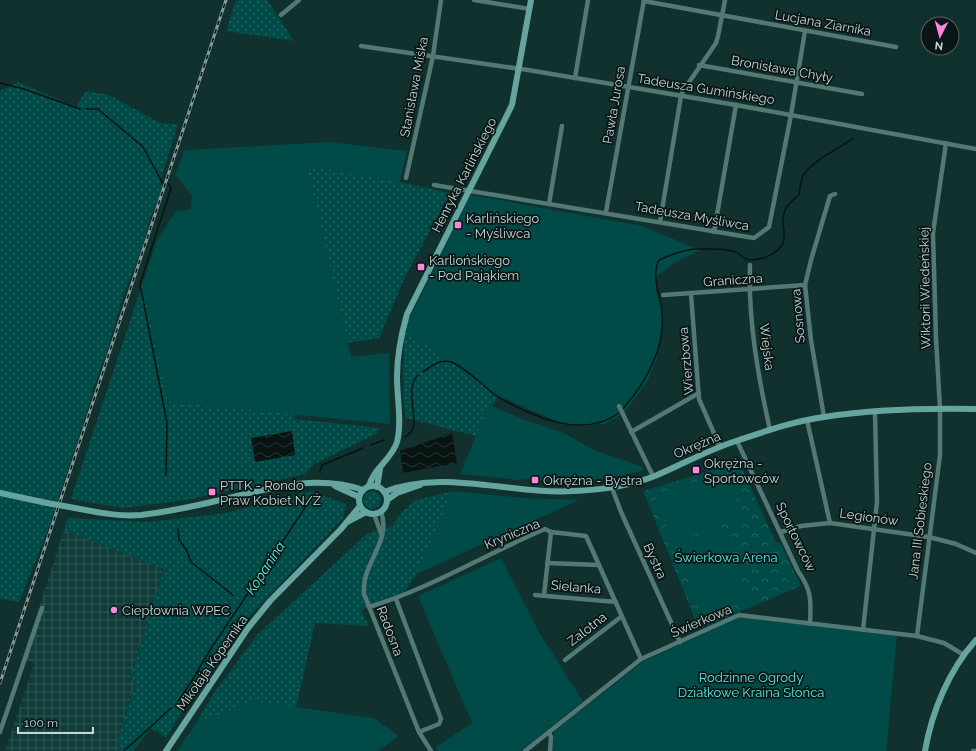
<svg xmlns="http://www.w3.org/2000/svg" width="976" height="751" font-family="Raleway,sans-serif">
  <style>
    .industrial { fill: url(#industrial-grid) }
    .grass { fill: url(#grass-dots) }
    .forest { fill: url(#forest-crowns) }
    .garden { fill: #004b47 }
    .water { fill: url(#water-waves) }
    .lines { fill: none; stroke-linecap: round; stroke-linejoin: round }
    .stream { stroke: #071412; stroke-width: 1.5 }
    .street { stroke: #537875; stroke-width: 4.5 }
    .secondary { stroke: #66a59f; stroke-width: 6 }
    .rail-casing { stroke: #849b99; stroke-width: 3 }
    .rail { stroke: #091615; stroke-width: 1.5; stroke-dasharray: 4.5; stroke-linecap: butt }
    .secondary-bridge { stroke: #66a59f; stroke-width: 6 }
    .poi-dot { fill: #ff85de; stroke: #091615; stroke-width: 1.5 }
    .labels { text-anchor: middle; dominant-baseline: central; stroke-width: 3.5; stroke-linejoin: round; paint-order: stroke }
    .street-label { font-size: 13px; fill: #c5d7d5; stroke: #091615 }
    .poi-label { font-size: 13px; fill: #c5d7d5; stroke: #091615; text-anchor: start }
    .park-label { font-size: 13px; fill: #53e8de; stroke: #091615 }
    .water-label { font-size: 14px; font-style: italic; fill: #5beee4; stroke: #091615 }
  </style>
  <defs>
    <pattern id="industrial-grid" width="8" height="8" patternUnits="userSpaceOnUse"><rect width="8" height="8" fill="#0f3c39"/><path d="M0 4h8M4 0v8" fill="none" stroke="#305755"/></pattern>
    <pattern id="grass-dots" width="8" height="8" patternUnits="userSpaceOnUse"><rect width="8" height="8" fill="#004b47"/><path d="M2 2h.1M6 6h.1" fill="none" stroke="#246461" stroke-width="1.8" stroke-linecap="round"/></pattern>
    <pattern id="forest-crowns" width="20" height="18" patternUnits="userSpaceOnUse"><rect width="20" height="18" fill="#004b47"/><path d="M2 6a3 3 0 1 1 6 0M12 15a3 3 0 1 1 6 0" fill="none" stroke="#246461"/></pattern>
    <pattern id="water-waves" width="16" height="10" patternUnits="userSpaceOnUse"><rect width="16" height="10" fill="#071412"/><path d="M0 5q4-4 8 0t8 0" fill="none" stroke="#2a3534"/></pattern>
  </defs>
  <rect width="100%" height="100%" fill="#10312e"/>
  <path class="industrial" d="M64,530l100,39 -34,110 6,3 -18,57 1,12h-114l29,-87 -11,-7z"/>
  <g class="grass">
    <path d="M236,0h31l27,41 -68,-10z"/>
    <path d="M18,82l58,25 10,-16 23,4 51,28 18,1 -19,61 5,1 -14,32 -8,30 -19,48 -15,53 -15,40 -2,10 -42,128 -30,75 -19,-3v-508z"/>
    <path d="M307,166l93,16 50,11 -45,84 -26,61 -32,5z"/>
    <path d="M143,282l25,120 126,12 1,5 85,9 -4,6 -62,30 -9,10 -119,26 -64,8 -51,-9z"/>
    <path d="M404,329l95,67 -14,18 -9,22 -70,-18 -3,-22z"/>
    <circle cx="372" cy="500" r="9"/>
    <path d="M311,491l35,13 -3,14 -97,102 -58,82 -22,36 -15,-10 -18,23h-14l-1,-12 18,-57 -6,-3 34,-110 -100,-39 4,-12 80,4 78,-9z"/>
    <path d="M453,491l-36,83 -13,18 -43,18 8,16 -54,-3 -19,85 -43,-7 -58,24 19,-32 44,-59 110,-101 24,-7 10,-14 14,-12z"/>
  </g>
  <path class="forest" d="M739,462l37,81 4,-1 21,44 -102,43 -56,-138z"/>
  <g class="garden">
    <path d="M329,142l78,9 -7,31 -93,-16 44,191 38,-4 1,71 -222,-22 -25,-120 14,-42 19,-29 15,-2 1,-14 -17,-20 10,-25z"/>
    <path d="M471,195l171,31 58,24 -26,13 -17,13 -1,15 8,23 -7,45 -10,23 -23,31 -19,11 -24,2 -18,-2 -64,-28 -95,-67z"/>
    <path d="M492,406l33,14 37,12 32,18 49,17v4l-34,7 -43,5 -33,-4 -14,1 -59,-6 25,-60z"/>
    <path d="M726,470l17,46 -71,27 -17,-47z"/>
    <path d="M453,491l71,7 55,2 -162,74z"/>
    <path d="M722,528l26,72 -47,17 -26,-72z"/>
    <path d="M501,558l39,76 43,67 -62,50h-83l-2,-4 36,-24 -54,-127z"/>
    <path d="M740,617l157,19 -11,115h-334l2,-20 90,-70z"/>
    <path d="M253,701l121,17 24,18 -20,15h-201l18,-26z"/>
  </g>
  <g class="water">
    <path d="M292,431l3,24 -40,7 -4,-24z"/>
    <path d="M452,433l5,30 -54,10 -3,-22z"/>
  </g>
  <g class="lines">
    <g class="stream">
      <path d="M0,83l24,6 56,20"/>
      <path d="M86,109h12l45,38 19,35 7,2 2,4 -31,96 27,139 -1,52"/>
      <path d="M423,372c8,-6 17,-13 28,-10 14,5 31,23 44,33 7,5 16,9 24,13 31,15 69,27 100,5"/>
      <path d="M623,409c23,-27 43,-61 39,-98 -2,-18 -11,-34 -3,-51 11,-5 25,-11 38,-11 11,0 25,-1 36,2 5,1 9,6 13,8 8,3 23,-2 29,-7 18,-11 3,-27 10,-42 3,-6 9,-11 14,-15 1,-7 1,-13 4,-19 8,-15 36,-27 50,-38"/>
      <path d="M405,437c21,-11 -4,-44 13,-62"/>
      <path d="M371,445l13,-5"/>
      <path d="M320,471l2,-6 41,-17"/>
      <path d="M178,529l1,11 7,9 5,13 42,33"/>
      <path d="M178,701c15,-19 24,-40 38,-60 32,-48 65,-96 97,-146"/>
      <path d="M124,751l47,-43"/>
    </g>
    <g class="street">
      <path d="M474,0l56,9"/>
      <path d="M644,1l252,46"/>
      <path d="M281,15l18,-15"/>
      <path d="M361,46l167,24 208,35 240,44"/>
      <path d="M699,65l163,29"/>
      <path d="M575,78l13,-78"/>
      <path d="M406,178l27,-122 8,-56"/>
      <path d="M434,185l320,53 15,-11 22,-112 14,-84"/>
      <path d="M549,204l13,-78"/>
      <path d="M606,212l38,-212"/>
      <path d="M660,222l21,-126 2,-5 33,-48 2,-7 7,-36"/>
      <path d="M714,232l22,-127"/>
      <path d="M750,265c-2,55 8,111 20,165"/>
      <path d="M691,294l8,105 21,48"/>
      <path d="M663,295l142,-10"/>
      <path d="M619,406l34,70"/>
      <path d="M824,417l-13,-77 -6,-55 6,-25 19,-64 5,-2"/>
      <path d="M807,420l23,103"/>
      <path d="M631,432l68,-39"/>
      <path d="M737,441l61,130c14,20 13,29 12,53"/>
      <path d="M612,488l9,24 59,130"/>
      <path d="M381,511c11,32 -20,52 -17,83l55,138 12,19"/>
      <path d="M374,514l8,22"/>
      <path d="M781,532l20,-6 29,-3 99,14 27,7 20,9"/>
      <path d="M547,563l52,2"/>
      <path d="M535,595l81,7"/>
      <path d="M544,595l7,-63"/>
      <path d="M396,599l45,120 -2,5 -20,8"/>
      <path d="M369,607c62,-19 117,-53 176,-78l6,3 35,4 55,123"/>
      <path d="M863,630l14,-128 -2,-90"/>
      <path d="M917,636l23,-181v-46l-4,-71 -3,-105 13,-90"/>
      <path d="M565,660l57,-44"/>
      <path d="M0,732l42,-124"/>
      <path d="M549,732l2,5 -1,14"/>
      <path d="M525,751l116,-92 98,-44 178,21 27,7 20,12"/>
      <path d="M973,751h3"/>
    </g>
    <g class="secondary">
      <circle cx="373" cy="500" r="14"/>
      <path d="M335,486l24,11"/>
      <path d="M369,486c4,-17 23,-27 28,-44 5,-20 0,-44 0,-65 0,-22 4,-42 10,-63l105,-209 19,-105"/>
      <path d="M377,487l3,-18"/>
      <path d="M384,492c60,-24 127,3 190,-1 28,-1 55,-5 81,-15 28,-12 55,-27 84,-36 27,-9 56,-19 85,-23 50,-8 102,-9 152,-8"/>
      <path d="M0,493l47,10"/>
      <path d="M387,500l10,-7 23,-8"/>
      <path d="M75,508c21,4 44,9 66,7 25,-3 50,-8 75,-14 48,-11 98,-28 147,-11"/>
      <path d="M347,522l19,-10"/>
      <path d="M166,751l82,-123 22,-27 71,-72 19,-23"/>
      <path d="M925,751c7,-40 24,-81 51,-111"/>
    </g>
    <defs>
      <path id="rail" d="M0,683l226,-683"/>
    </defs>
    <use href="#rail" class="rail-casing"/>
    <use href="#rail" class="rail"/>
    <path class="secondary-bridge" d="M47,503l28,5"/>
  </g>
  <g class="poi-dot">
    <rect x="454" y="221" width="8" height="8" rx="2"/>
    <rect x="417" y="263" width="8" height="8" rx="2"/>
    <rect x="692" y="466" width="8" height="8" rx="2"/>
    <rect x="531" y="476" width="8" height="8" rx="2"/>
    <rect x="208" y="488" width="8" height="8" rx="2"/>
    <circle cx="114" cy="610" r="4"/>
  </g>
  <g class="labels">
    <g class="street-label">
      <text transform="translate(823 23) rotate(10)">Lucjana Ziarnika</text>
      <text transform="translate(782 69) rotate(10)">Bronisława Chyły</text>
      <text transform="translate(414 87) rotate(-79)">Stanisława Miśka</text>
      <text transform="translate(706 89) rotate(9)">Tadeusza Gumińskiego</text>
      <text transform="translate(614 105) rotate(-80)">Pawła Jurosa</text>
      <text transform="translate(464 175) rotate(-63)">Henryka Karlińskiego</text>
      <text transform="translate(692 216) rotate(10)">Tadeusza Myśliwca</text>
      <text transform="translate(733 280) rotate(-4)">Graniczna</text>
      <text transform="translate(925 288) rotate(-91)">Wiktorii Wiedeńskiej</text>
      <text transform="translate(798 316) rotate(-95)">Sosnowa</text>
      <text transform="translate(767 347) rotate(83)">Wiejska</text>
      <text transform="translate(686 361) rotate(-95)">Wierzbowa</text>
      <text transform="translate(697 445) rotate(-23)">Okrężna</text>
      <text transform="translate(869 517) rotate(8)">Legionów</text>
      <text transform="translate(920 521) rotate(-83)">Jana III Sobieskiego</text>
      <text transform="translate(512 534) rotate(-23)">Kryniczna</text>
      <text transform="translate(796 537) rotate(64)">Sportowców</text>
      <text transform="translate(655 561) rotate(65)">Bystra</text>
      <text transform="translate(576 587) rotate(5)">Sielanka</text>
      <text transform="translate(701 621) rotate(-23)">Świerkowa</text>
      <text transform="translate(587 629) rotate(-38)">Zalotna</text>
      <text transform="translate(390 631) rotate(69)">Radosna</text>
      <text transform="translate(212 663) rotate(-55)">Mikołaja Kopernika</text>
    </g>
    <g class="poi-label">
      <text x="466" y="218">Karlińskiego<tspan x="466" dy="15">- Myśliwca</tspan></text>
      <text x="429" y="260">Karliońskiego<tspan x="429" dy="15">- Pod Pająkiem</tspan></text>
      <text x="704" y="463">Okrężna -<tspan x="704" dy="15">Sportowców</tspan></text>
      <text x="543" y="480">Okrężna - Bystra</text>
      <text x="220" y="485">PTTK - Rondo<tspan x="220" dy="15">Praw Kobiet N/Ż</tspan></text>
      <text x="122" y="610">Ciepłownia WPEC</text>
    </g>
    <g class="park-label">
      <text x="726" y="557">Świerkowa Arena</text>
      <text x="751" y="677">Rodzinne Ogrody<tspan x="751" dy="15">Działkowe Kraina Słońca</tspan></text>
    </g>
    <g class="water-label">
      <text transform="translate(265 568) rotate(-57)">Kopanina</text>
    </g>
  </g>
  <g transform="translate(940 36) rotate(186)"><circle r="19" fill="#091615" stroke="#546362"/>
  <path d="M0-3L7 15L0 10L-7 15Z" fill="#ff85de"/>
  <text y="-6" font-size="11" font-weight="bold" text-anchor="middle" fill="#c5d7d5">N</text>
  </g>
  <path d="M18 727v6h75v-6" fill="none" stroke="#c5d7d5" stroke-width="2"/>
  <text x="24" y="727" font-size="12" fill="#c5d7d5" stroke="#091615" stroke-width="3" paint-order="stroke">100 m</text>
</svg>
